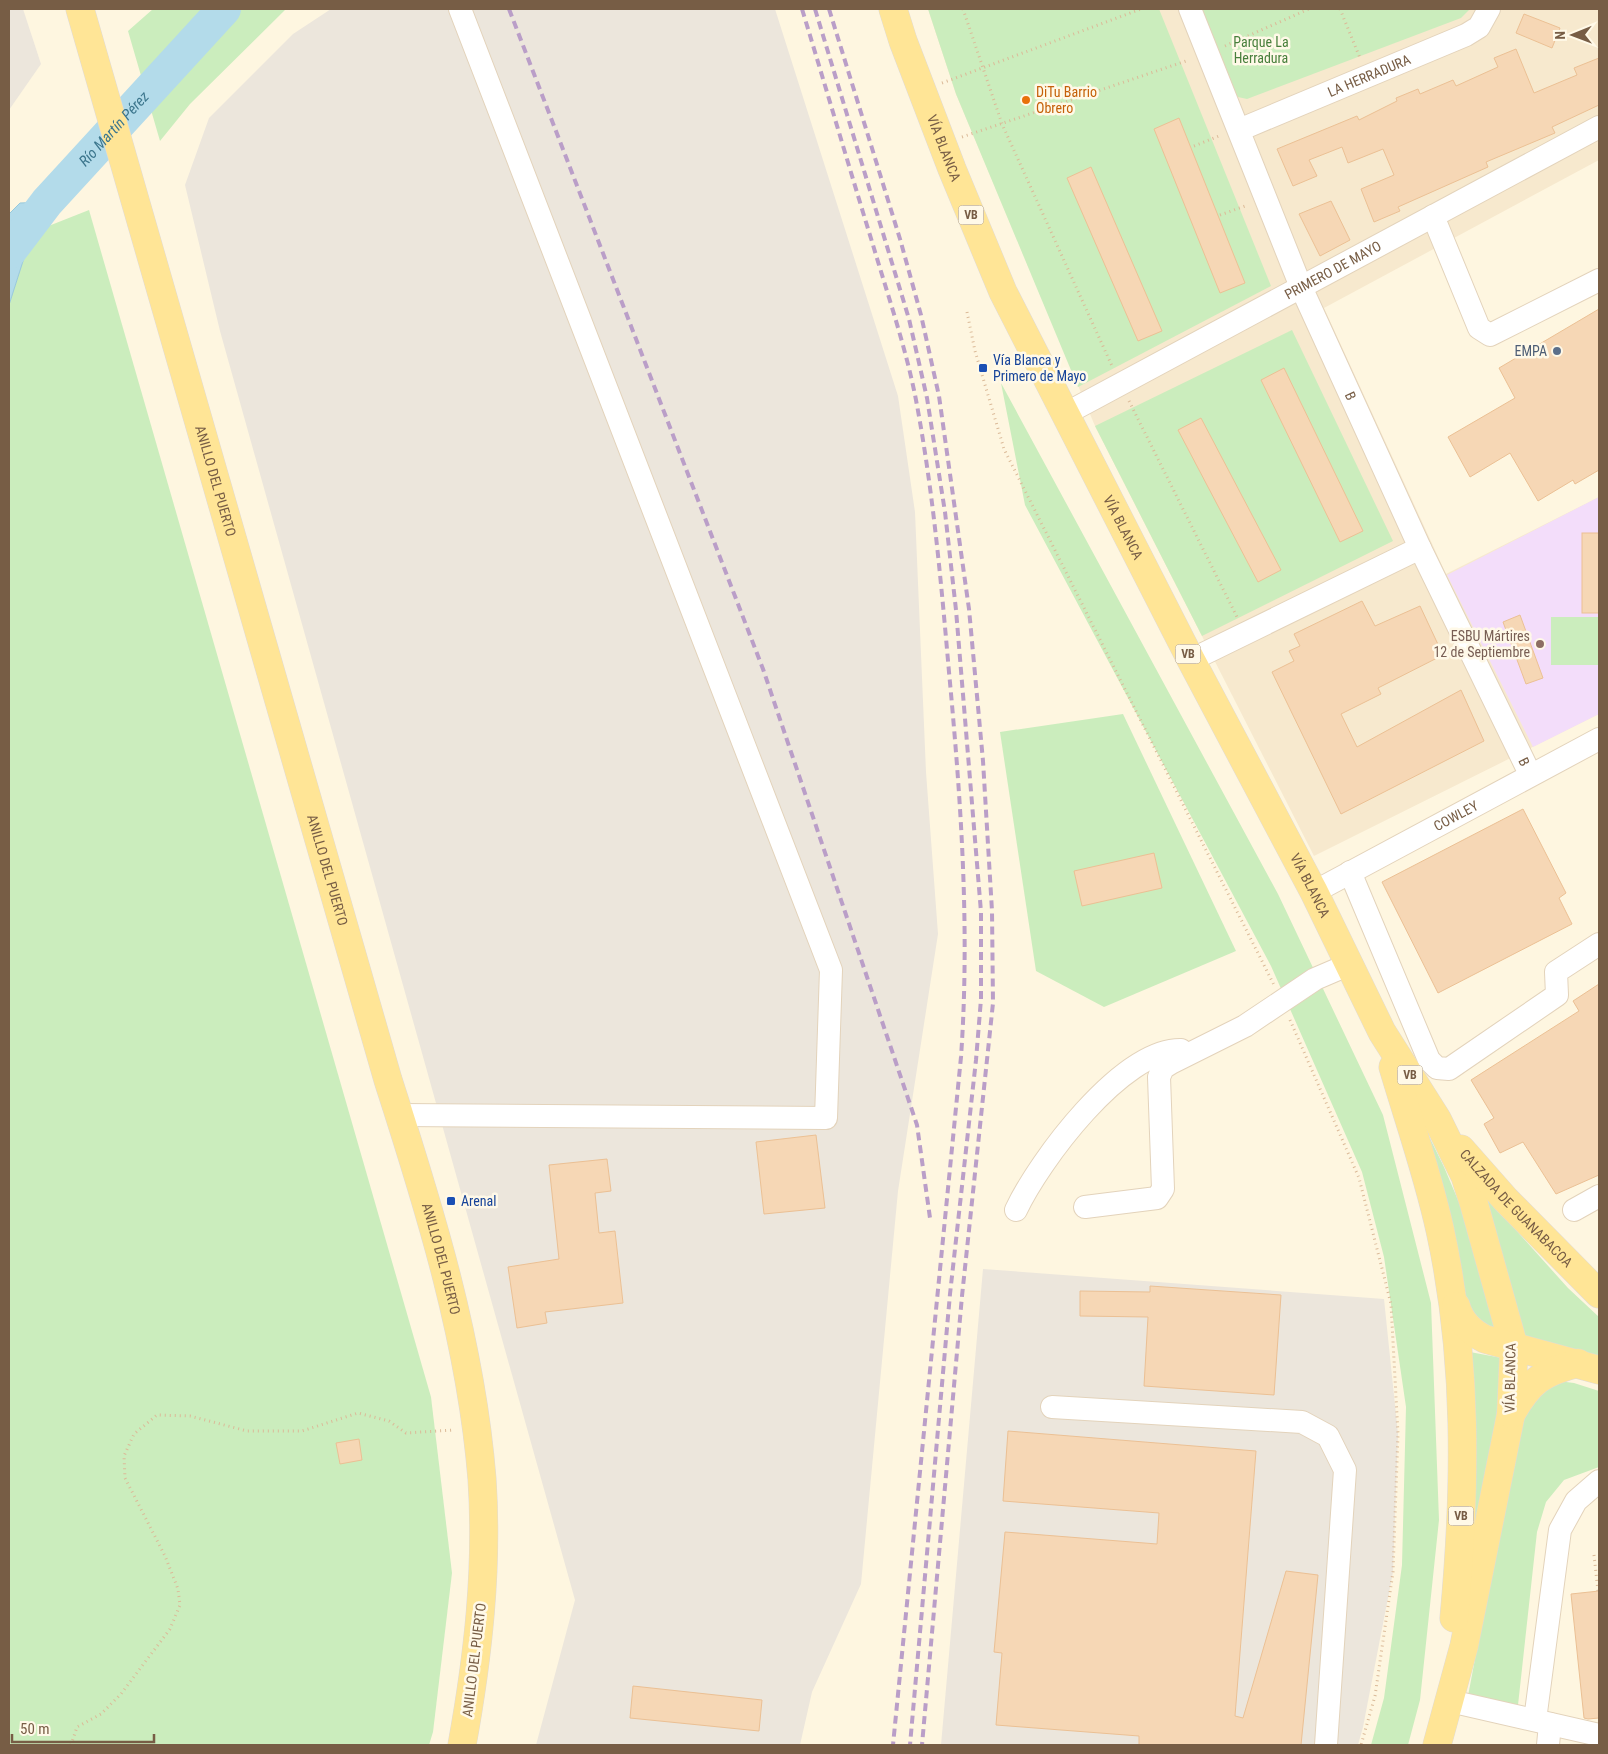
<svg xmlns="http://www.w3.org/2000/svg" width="1608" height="1754" font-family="'Roboto Condensed',sans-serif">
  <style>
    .residential { fill: #f7e9ce }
    .industrial { fill: #ece6dc }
    .education { fill: #f3ddfa }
    .green { fill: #cbedbd }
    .water { fill: #b3dbea; stroke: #98c9dc }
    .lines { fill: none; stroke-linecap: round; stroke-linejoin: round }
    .river { stroke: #b3dbea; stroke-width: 34 }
    .building { fill: #f6d7b5; stroke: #ebc094 }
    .minor-casing { stroke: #e3d3bb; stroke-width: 24 }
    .major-casing { stroke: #e1dbd6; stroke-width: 29 }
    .path { stroke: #dbba98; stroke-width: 3; stroke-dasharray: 1 4; stroke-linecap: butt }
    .minor { stroke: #fff; stroke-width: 22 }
    .major { stroke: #ffe596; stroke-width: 28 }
    .rail { stroke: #ba9ec8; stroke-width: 4; stroke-dasharray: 8 5; stroke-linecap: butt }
    .food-dot { fill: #e8710a; stroke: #fff9e8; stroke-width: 2 }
    .service-dot { fill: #5c6f8a; stroke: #fff9e8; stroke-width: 2 }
    .transit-dot { fill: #1a4fb4; stroke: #fff9e8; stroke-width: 2 }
    .education-dot { fill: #8d6e63; stroke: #fff9e8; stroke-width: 2 }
    .labels { text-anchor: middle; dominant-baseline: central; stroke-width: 5; stroke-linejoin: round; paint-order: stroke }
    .shield { fill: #fff9e8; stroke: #a08c76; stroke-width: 1 }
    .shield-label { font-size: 12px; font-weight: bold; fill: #775d45 }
    .park-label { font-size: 14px; fill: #477f3b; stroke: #fff9e8 }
    .street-label { font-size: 14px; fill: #775d45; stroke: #fff9e8 }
    .food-label { font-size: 14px; fill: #c56008; stroke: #fff9e8; text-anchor: start }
    .service-label { font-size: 14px; fill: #4e5e75; stroke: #fff9e8; text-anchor: end }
    .transit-label { font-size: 14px; fill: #164399; stroke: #fff9e8; text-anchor: start }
    .education-label { font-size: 14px; fill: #785e54; stroke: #fff9e8; text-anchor: end }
    .water-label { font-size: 15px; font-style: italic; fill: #3c768d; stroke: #fff9e8 }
  </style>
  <rect width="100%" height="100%" fill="#fef6e0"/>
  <path class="residential" d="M928,9h671v151l-275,148 122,266 153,-77v217l-285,142 -219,-430 -139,-332z"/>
  <g class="industrial">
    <path d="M9,9h14l18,55 -32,46z"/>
    <path d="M331,9h444l123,387 17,116 11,260 12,162 -40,257 -37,393 -49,108 -12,53h-264l39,-145 -355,-1269 -35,-146 24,-67 84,-84z"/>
    <path d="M983,1269l401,30 14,135 -5,138 -30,155 -5,18h-417z"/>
  </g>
  <path class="education" d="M1599,497v217l-66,33 -86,-172z"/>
  <g class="green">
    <path d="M153,9h133l-96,95 -30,37 -32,-110z"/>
    <path d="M928,9h231l112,277 -193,101 -122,-293z"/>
    <path d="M1202,9h268l-9,9 -214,81 -9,-2 -5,-6z"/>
    <path d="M89,210l342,1187 21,176 -19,159 -4,13h-420v-1440l15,-47 22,-31z"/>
    <path d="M1292,330l101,211 -191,95 -107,-210z"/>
    <path d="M1001,383l277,511 105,221 48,188 8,217 -19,180 -12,45h-37l13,-47 18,-133 4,-158 -22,-150 -22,-85 -91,-206 -246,-461z"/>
    <rect x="1551" y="617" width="48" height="48"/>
    <path d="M1123,714l113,237 -132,56 -68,-36 -36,-239z"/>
    <path d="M1413,1104l31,63 25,59 30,107 -13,-3 -19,-27 -10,-56z"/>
    <path d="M1487,1198l81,90 31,29v47l-75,-23z"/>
    <path d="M1470,1352l32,6 -7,82 -31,164z"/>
    <path d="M1558,1381l16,2 25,8v76l-35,13 -18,22 -9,30 -19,173 -50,-9 44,-232 18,-67z"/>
  </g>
  <path class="water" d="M47,202l-1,25 -22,31 -15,47v-91l11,-11z"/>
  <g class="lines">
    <path class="river" id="s1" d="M9,252l38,-50 177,-193"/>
  </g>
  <g class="building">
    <path d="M1524,14l36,14 -8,20 -36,-15z"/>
    <path d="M1516,49l18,44 43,-18 -3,-7 25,-10v47l-47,22 3,6 -69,29 2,5 -90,40 2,4 -26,11 -13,-33 33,-14 -11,-26 -35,14 -6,-16 -33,13 8,16 -24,10 -16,-37 80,-33 2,4 38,-19 -1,-3 22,-9 2,5 33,-14 3,6 42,-19 -4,-9z"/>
    <path d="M1179,118l66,165 -25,10 -66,-164z"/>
    <path d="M1091,167l71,164 -24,10 -71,-163z"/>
    <path d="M1331,201l19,39 -30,16 -21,-42z"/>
    <path d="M1599,309v161l-24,14 -2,-4 -35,21 -28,-48 -40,24 -22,-40 67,-39 -16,-30z"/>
    <path d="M1284,368l79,163 -23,11 -79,-162z"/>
    <path d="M1201,418l80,152 -23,12 -80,-152z"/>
    <rect x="1582" y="533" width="17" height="80"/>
    <path d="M1362,601l13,25 45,-20 23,49 -65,33 3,6 -40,20 16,33 104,-57 23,51 -143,73 -69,-142 22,-11 -5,-10 11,-5 -6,-12z"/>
    <path d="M1520,615l23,63 -17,6 -23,-62z"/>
    <path d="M1523,809l43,84 -7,5 13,26 -134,69 -56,-111z"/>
    <path d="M1154,853l8,35 -80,18 -8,-35z"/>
    <path d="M1599,984v191l-43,19 -33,-52 -23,11 -16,-29 10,-6 -23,-38 108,-69 -6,-10z"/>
    <path d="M816,1135l9,73 -61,6 -8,-72z"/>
    <path d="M607,1159l4,32 -16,2 4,40 16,-2 8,72 -78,9 2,11 -30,5 -9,-61 51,-8 -10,-94z"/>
    <path d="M1150,1286l131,9 -7,100 -130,-9 4,-69 -68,-1v-25l70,1z"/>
    <path d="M1008,1431l248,20 -21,265 8,2 43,-147 32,4 -17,170h-162v-9l-143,-11 6,-72 -8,-1 11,-120 152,12 2,-31 -156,-12z"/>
    <path d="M359,1439l3,21 -22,4 -4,-21z"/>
    <path d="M1599,1591v127l-11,1 -4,-1 -13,-124z"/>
    <path d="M633,1686l129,14 -3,31 -129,-13z"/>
  </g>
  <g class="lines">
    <defs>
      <g id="minor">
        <path id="s2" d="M1190,9l111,278 119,261 110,226"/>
        <path id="s3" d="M1239,130l227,-95 13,-8 10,-18"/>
        <path d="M1433,216l46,112 11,7 109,-55"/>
        <path id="s4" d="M1065,414l534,-287"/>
        <path d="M1191,660l229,-112"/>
        <path d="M1350,872l79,188 8,8 12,1 108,-74 -1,-23 43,-28"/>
        <path id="s5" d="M1314,892l285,-153"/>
        <path d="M400,1115l426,3 5,-148 -371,-961"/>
        <path d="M1085,1207l72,-9 6,-9 -4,-112 4,-9 8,-5 74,-37 70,-47 35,-15"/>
        <path d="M1016,1210c23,-49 106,-161 165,-160"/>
        <path d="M1574,1210l25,-14"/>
        <path d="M1052,1407l250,15 26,14 17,34 -19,275"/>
        <path d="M1450,1701l149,34"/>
        <path d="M1535,1720l25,-190 16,-29 23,-20"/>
        <path d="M1548,1745l2,-21"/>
      </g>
      <g id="major">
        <path id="s6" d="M80,9l308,1071c42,130 83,262 94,399 6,90 -4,178 -20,266"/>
        <path id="s7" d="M893,9l10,32 49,128 51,123 188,368 123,232 68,140 55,87 28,57 9,28 40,143 -3,67 -47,232 -27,99"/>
        <path d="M1393,1067c16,54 35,108 47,163 28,128 26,258 14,388"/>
        <path id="s8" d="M1461,1149l45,51 93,94"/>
        <path d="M1456,1306c4,15 15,26 29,33l114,31"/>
        <path d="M1511,1414c19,-33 30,-41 67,-51"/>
      </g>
    </defs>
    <use href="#minor" class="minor-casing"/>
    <use href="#major" class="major-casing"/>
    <g class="path">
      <path d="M963,9l39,115 110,242"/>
      <path d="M1340,9l20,49"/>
      <path d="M1225,46l84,-37"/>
      <path d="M942,83l199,-74"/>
      <path d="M962,137l227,-77"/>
      <path d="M1194,146l25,-10"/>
      <path d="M1220,215l28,-10"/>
      <path d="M967,312l8,39 29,98 270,536"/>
      <path d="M1129,401l108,216"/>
      <path d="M1290,1020l69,158 32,126 7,130 -5,138 -18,124 -14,49"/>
      <path d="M1594,1555l4,36"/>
      <path d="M71,1745l6,-18 24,-13 20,-20 49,-65 10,-24 -2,-16 -13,-33 -40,-78 -1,-22 10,-22 23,-19 33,1 57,15h55l56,-18 31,8 17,12 48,-3"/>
    </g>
    <use href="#minor" class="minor"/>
    <use href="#major" class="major"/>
    <g class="rail">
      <path d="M509,9l254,660 154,456 13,93"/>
      <path d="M802,9c24,79 47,158 71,236 15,51 33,103 43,155 17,90 25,181 33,272 12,128 21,256 12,385l-68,688"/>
      <path d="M815,9l94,310 18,79 18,114 11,98 25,302v87l-5,61 -26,234 -40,451"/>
      <path d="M829,9l71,230 21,76 18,81 30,213 14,152 9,150 1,92 -31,293 -40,449"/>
    </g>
  </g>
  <circle class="food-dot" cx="1026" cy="100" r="5"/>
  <circle class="service-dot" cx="1557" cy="351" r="5"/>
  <g class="transit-dot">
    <rect x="978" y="363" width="10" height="10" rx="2.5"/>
    <rect x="446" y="1196" width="10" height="10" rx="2.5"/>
  </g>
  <circle class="education-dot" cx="1540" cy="644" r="5"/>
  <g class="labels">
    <g class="shield">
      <rect x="958.5" y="205.5" width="25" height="19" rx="4"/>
      <rect x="1175.5" y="644.5" width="25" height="19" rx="4"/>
      <rect x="1397.5" y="1065.5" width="25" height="19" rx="4"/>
      <rect x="1448.5" y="1506.5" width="25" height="19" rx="4"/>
    </g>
    <g class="shield-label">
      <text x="971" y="215">VB</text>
      <text x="1188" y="654">VB</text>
      <text x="1410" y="1075">VB</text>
      <text x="1461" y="1516">VB</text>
    </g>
    <g class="park-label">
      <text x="1261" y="42">Parque La<tspan x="1261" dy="16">Herradura</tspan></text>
    </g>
    <g class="street-label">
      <text stroke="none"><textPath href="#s3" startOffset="141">LA HERRADURA</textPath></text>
      <text stroke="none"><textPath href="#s7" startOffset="148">VÍA BLANCA</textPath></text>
      <text stroke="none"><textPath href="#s4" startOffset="304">PRIMERO DE MAYO</textPath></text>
      <text stroke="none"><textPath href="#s2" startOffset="419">B</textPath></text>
      <text stroke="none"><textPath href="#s6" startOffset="491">ANILLO DEL PUERTO</textPath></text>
      <text stroke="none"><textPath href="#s7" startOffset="568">VÍA BLANCA</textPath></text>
      <text stroke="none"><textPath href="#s2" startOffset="824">B</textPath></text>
      <text stroke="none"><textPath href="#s5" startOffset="161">COWLEY</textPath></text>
      <text stroke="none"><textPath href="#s6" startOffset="896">ANILLO DEL PUERTO</textPath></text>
      <text stroke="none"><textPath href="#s7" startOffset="972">VÍA BLANCA</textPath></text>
      <text stroke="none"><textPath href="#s8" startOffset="81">CALZADA DE GUANABACOA</textPath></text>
      <text stroke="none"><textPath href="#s6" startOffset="1301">ANILLO DEL PUERTO</textPath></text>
      <text transform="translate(1510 1378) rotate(-89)">VÍA BLANCA</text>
      <text transform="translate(474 1660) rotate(-83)">ANILLO DEL PUERTO</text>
    </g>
    <g class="food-label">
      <text x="1036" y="92">DiTu Barrio<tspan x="1036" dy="16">Obrero</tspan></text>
    </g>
    <g class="service-label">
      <text x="1547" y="351">EMPA</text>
    </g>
    <g class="transit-label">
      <text x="993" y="360">Vía Blanca y<tspan x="993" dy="16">Primero de Mayo</tspan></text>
      <text x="461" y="1201">Arenal</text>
    </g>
    <g class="education-label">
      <text x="1530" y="636">ESBU Mártires<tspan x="1530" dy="16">12 de Septiembre</tspan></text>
    </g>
    <g class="water-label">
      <text stroke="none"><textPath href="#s1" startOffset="162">Río Martín Pérez</textPath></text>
    </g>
  </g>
  <rect width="1608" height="1754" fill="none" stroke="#775d45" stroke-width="20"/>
  <g transform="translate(1573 35) rotate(269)" stroke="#fff9e8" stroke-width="4" paint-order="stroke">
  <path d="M0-4L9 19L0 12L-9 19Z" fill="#775d45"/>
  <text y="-8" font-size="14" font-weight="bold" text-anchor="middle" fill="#775d45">N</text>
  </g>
  <path d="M12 1734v8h142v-8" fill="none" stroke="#775d45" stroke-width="2.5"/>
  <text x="20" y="1734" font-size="15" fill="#775d45" stroke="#fff9e8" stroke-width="4" paint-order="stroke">50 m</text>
</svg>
